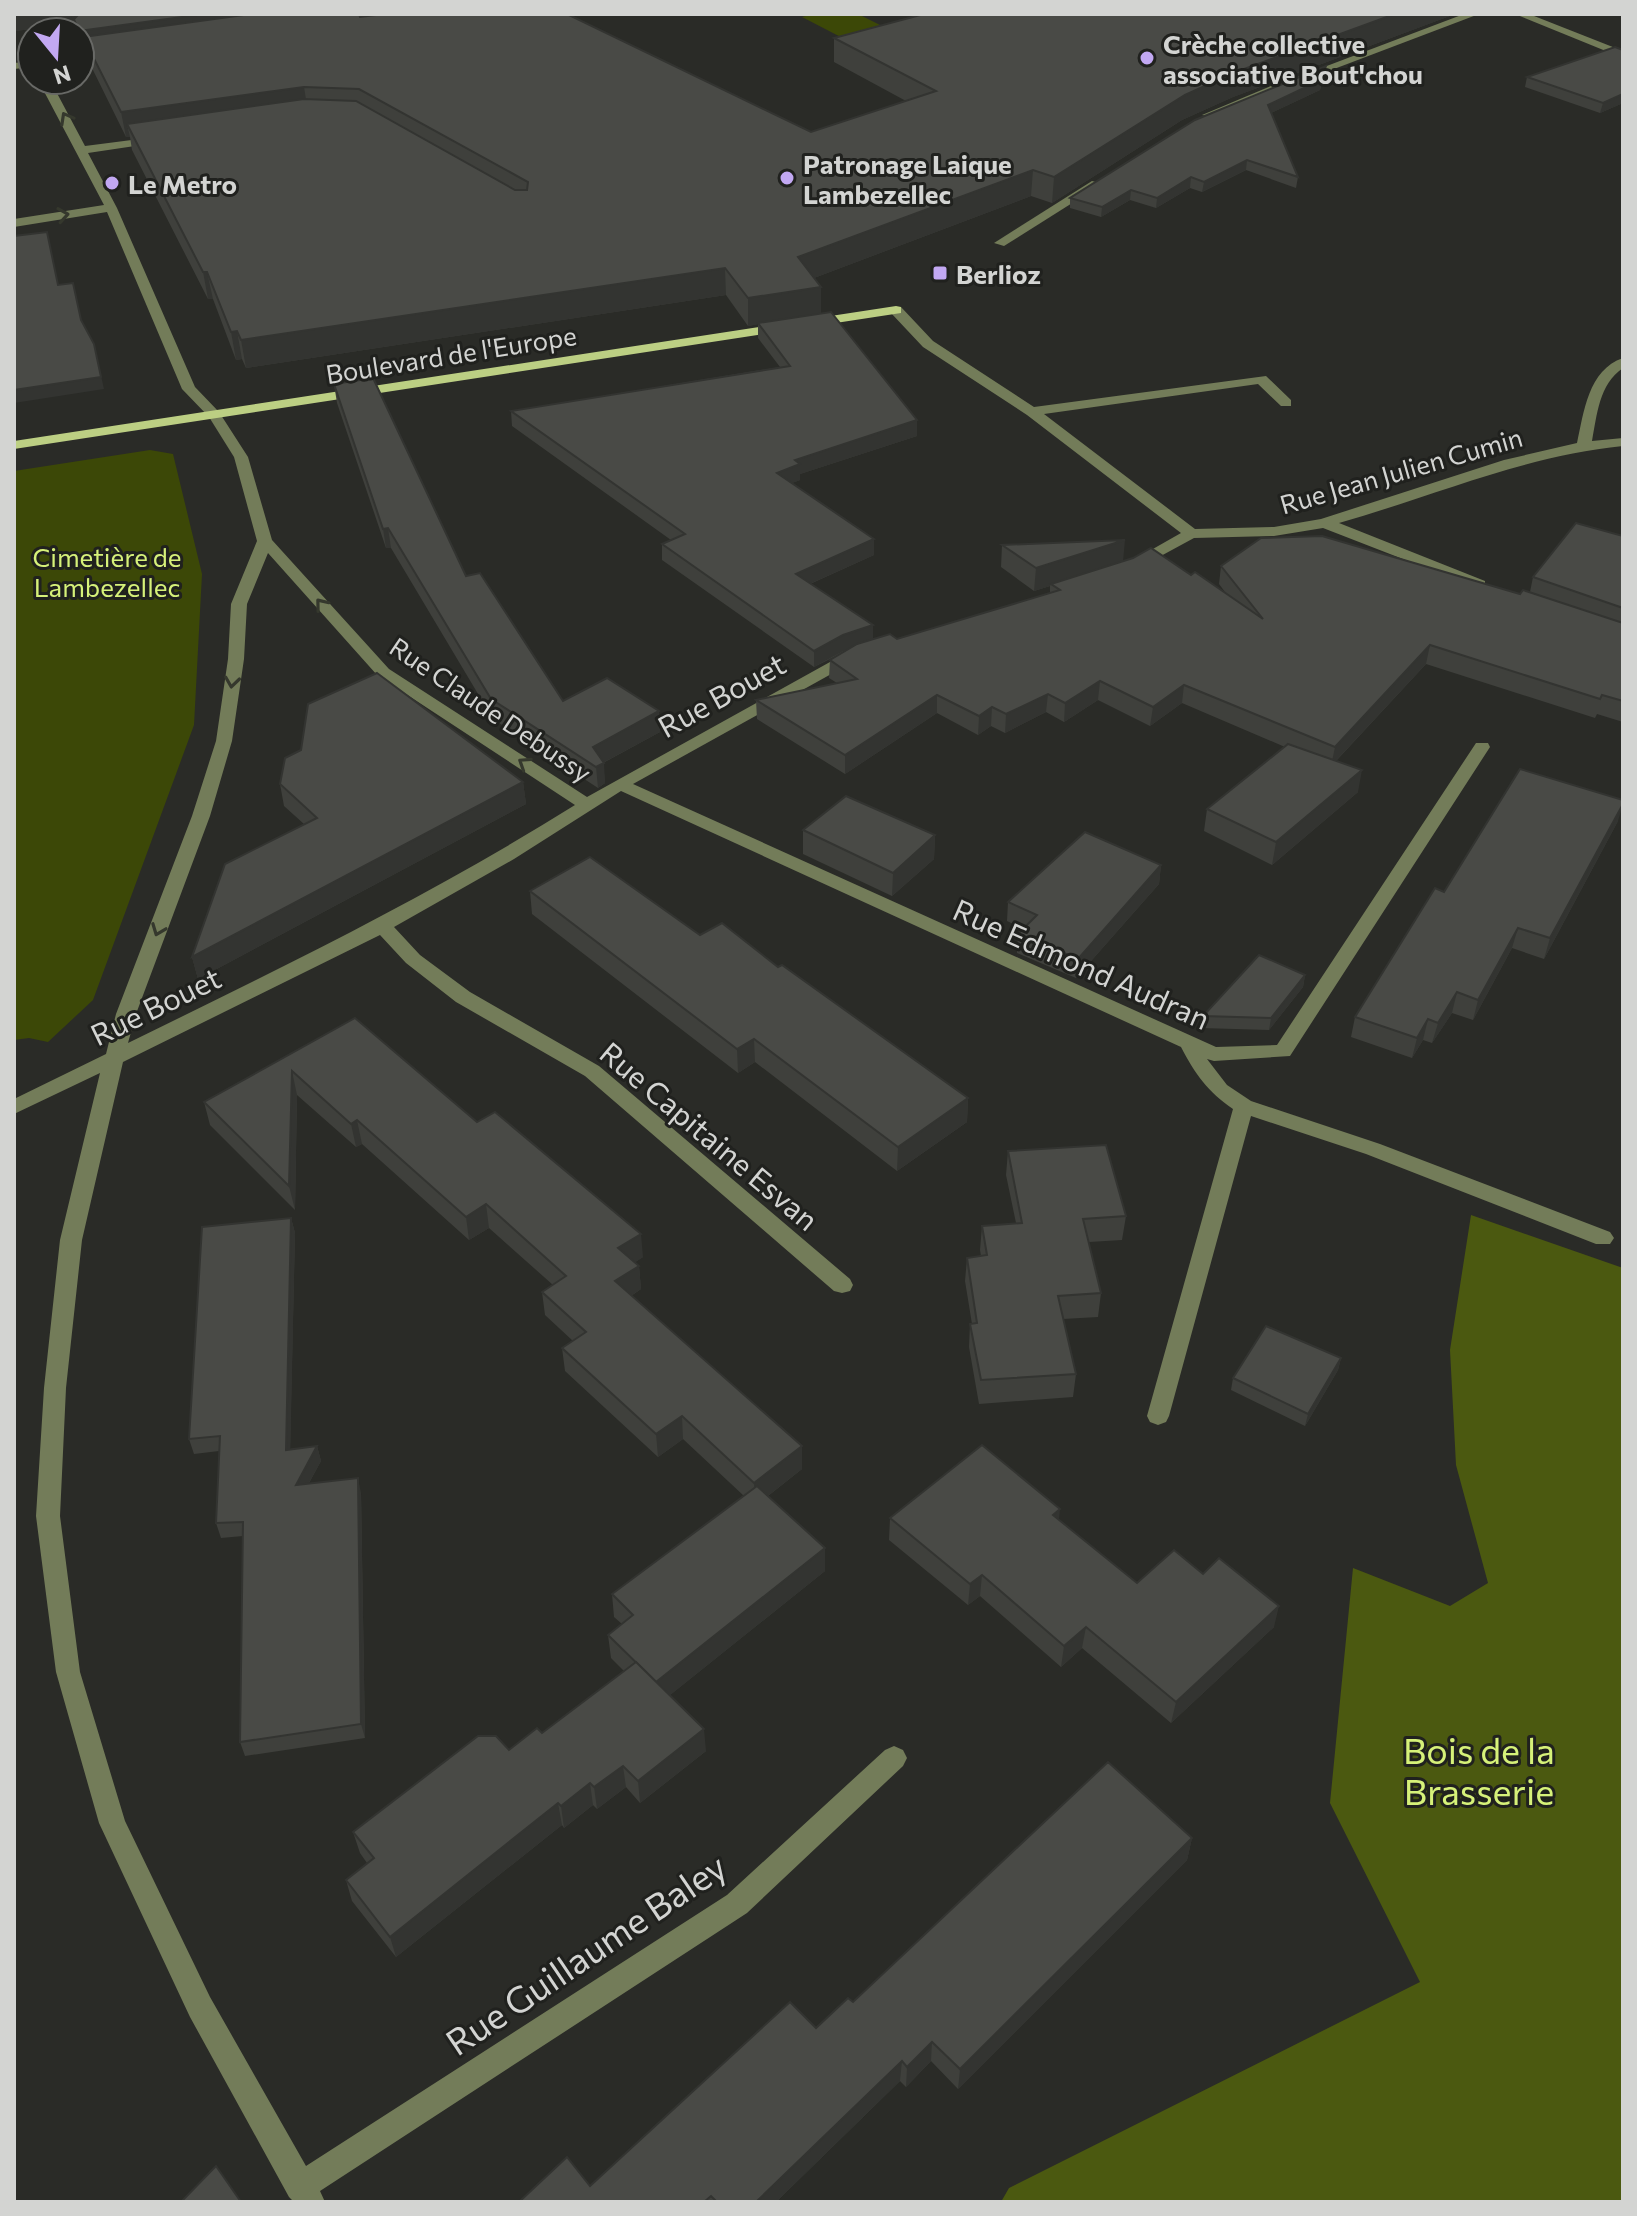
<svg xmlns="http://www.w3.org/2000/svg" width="1637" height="2216" font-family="Commissioner,sans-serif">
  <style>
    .green { fill: #3c4807 }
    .forest { fill: #4b5910 }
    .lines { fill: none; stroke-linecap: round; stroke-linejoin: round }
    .minor { fill: #737c59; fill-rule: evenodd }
    .major { fill: #bccf83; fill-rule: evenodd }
    .wall { fill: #3f403c }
    .shaded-wall { fill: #333431 }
    .building { fill: #494a46; stroke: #333431; stroke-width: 2 }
    .oneway { stroke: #35382d }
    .poi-dot { fill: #c2a8f2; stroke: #20211e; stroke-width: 3 }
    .labels { text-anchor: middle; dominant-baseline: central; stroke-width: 6; stroke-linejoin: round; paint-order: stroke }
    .far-poi-label { font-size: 26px; font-weight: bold; fill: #d3d4d2; stroke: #20211e; text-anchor: start }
    .far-street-label { font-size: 26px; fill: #d3d4d2; stroke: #20211e }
    .far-park-label { font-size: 26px; fill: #d6f179; stroke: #20211e }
    .street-label { font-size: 30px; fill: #d3d4d2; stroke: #20211e }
    .near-park-label { font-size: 36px; fill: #d6f179; stroke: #20211e }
    .near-street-label { font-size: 36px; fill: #d3d4d2; stroke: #20211e }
  </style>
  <rect width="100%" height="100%" fill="#2a2b27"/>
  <g class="green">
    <path d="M813,14h45l42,21 -40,12 -58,-30z"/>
    <path d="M150,450l23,4 29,120 -8,151 -101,275 -45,42 -19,-4 -15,2v-569z"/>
  </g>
  <path class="forest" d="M1471,1215l152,53v934h-622l8,-14 411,-206 -90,-179 23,-235 97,38 38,-23 -32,-118 -6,-115z"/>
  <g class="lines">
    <g class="minor">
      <path d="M1464,14h15l-174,66 -10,-2z"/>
      <path d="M1515,14h14l94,37v7z"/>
      <path d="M32,61v6l-18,2v-6z"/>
      <path d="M38,80h12l35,66 70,-9 6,3 -6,3 -67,10 29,55 78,179 24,25 29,45 24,83 117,129 198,128 261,-145h12v6l-227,126 583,263 61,-2 199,-302h12l2,4 -200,309 -76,5 -7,-2 20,26 24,16 129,43 230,88 4,6 -4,6h-14l-230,-90 -115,-38 -82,300 -3,6 -8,3 -8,-3 -3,-6 86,-307c-25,-17 -38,-35 -52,-62l-560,-256 -107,68 -120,68 26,28 50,37 129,74 251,213 3,6 -3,6 -8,2 -8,-2 -249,-215 -129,-74 -50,-39 -26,-28 -257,127 -41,178 -16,148 -6,128 20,156 45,149 85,176 96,169 421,-271 158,-145 9,-4 9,4 4,8 -4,8 -156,147 -427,278 5,11h-31l-5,-5 -99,-180 -91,-194 -43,-151 -20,-156 8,-128 16,-148 40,-167 -86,41v-15l92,-45 10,-40 76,-198 24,-75 12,-82 3,-55 26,-63 -23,-84 -25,-40 -27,-28 -75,-177 -93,15v-8l90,-14zM268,553l109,122 198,130c-145,91 -294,163 -447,238l8,-29 74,-198 22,-75 12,-82 3,-55z"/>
      <path d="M1271,86l6,3 -2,2 -63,26 -10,-2z"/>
      <path d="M1092,181l4,1v6l-92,58 -10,-3z"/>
      <path d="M891,307h10l32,34 101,66 232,-31 25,24v6h-10l-23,-22 -214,30 151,115 79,-2 47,-8 183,-59 73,-17c7,-31 11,-73 46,-85v10c-24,16 -26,47 -31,73l31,-3v8c-100,10 -189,50 -284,77l146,58v6h-10l-152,-59 -49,8 -80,2 -59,32 -5,-2v-6l51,-29 -154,-118 -104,-68 -32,-34z"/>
    </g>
    <path class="major" d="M896,306l5,1v6l-887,136v-8z"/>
  </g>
  <g class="wall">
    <path d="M74,14v3l1,1 285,-1 451,115 95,-31 -72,-39v-24l90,-24h531l-222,83 -51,23 -130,83 -21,-7 -217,82 7,35 96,123 -117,38v6l-8,3 82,56v16l-64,29 63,55h24l153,-45v-8l-16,5 -33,-24 1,-22 121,16 68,14 34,17 -6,-8 2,-18 299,28 10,-2 3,-15 90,-41v186l-26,-8 -2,4 -169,-54 -90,97 22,31 -86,73 -68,-34 3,-22 78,-62 -103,-44 -32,23 -52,-26 -34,22 -18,-10 -41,21 -14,-7 -13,9 -41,-22 -92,61 -88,-55 -1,-19 81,-17 -8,-5 1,-18 18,-10 -34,17 -152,-107v-16l9,-4 -159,-114 -1,-15 269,-44 -22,-29v-14l-10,2 -22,-31 -480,73 -4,-9 -6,1 -23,-61h-5l-76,-149 -2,-13h-4l-37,-75 -3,-12 -3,1 -3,-8v-11h-5l-2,-12 -2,5 -57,6z"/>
    <path d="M1623,50v53l-23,10 -75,-26 2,-10z"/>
    <path d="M1324,76l-4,14 -49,23 27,64 -2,11 -50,-18 -44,22 -12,-4 -34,20 -26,-8 -29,17 -31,-9v-10z"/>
    <path d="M334,384l132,192 97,125 96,10 1,21 -57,31 2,20 -7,5 -105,-69 -102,-171h-5l-49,-145z"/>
    <path d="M523,782l3,22 -328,175 -6,-22 112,-133 -20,-18 -4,-22z"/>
    <path d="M1618,821l-74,138 -32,-11 -39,72 -21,-7 -20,30 -9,-3 -11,18 -61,-21 4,-20 89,-125z"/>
    <path d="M803,830l132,5 -1,24 -42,37 -89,-42z"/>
    <path d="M1161,865l-2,19 -83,94 -59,-25 1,-19 6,-5 -17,-8 1,-19z"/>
    <path d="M530,891l170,44 78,32 190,131 -1,24 -70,49 -142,-109 -17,11 -206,-159z"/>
    <path d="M1305,975l-2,12 -34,43 -68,-2 2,-12z"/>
    <path d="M355,1018l122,104 166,135 -8,5 4,4 2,23 -10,7 171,173 -34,27 57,75 -155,124 36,56 -66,52 -14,-16 -29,22 -4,-4 -29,23 -2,-3 -166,132 -44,-56 -6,-21 21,-17 -7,-10 -7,-21 189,-99 82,-62 -13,-13 -3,-23 14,-11 -8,-7 -2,-23 132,-98 -61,-57 -25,18 -93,-86 -3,-23 11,-7 -28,-26 -3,-23 11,-7 -64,-57 -20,12 -107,-96 -6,3 -59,-52 -2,115 -85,-85 -6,-23z"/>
    <path d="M1008,1151l118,65 -4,24 -33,2 12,51 -3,24 -35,2 13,55 -3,23 -94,7 -10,-57 1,-23h2l-7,-43 2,-23 14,-2 -1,-6 2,-24 34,-3 -10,-48z"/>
    <path d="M291,1218l4,15 -5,216 27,-3 4,15 -12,22 52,10 4,245 -120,18 -5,-14 3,-206 -22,2 -5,-15 3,-72 -25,3 -5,-15z"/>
    <path d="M1341,1358l-3,12 -33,56 -74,-36 2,-12z"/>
    <path d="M890,1518l169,2 78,63 66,-9 71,53 -103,96 -89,-75 -21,19 -81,-71 -12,9 -79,-65z"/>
    <path d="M1192,1838l-5,22 -229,229 -27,-28 -25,26 -6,-6 -124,121h-257l71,-16 263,-184z"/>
  </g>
  <g class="shaded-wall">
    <path d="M14,14h60l-1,4 -1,-3 1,5 -2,5 -57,6z"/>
    <path d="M204,14h144l-265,23 3,13 -3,1 -4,-20z"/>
    <path d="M1395,14h60l-222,83 -51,23 -130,83 2,-26 131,-82 51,-23z"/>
    <path d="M1326,66l-6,24 -53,25 1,-10z"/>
    <path d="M304,87l4,25 -181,12 3,13h-4l-5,-25z"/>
    <path d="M1623,94v9l-23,10 3,-10z"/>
    <path d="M1247,160l-1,10 -44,22 2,-10z"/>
    <path d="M1033,170l-2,26 -233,88v-27z"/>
    <path d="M1191,177l-1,11 -34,20 1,-10z"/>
    <path d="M1131,190l-1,10 -29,17 1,-10z"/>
    <path d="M725,268l1,27 -480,73 -5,-28z"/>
    <path d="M203,272h4l6,27h-5z"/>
    <path d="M821,287v27l-73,12v-28z"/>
    <path d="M237,331l5,28 -6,1 -5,-28z"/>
    <path d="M94,344l10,45 -90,14v-13z"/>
    <path d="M917,420v16l-117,38v6l-23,9v-16l18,-13z"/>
    <path d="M388,528l3,20h-5l-3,-19z"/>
    <path d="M874,539v16l-78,35v-16z"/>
    <path d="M1125,540l-2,22 -72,22 -1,2 -16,5 2,-23z"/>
    <path d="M873,625v17l-30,9 -29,16v-16l29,-16z"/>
    <path d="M1430,645l-4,19 -95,102 4,-19z"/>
    <path d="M1100,681l-2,19 -34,22 1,-19z"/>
    <path d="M1184,685l-2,18 -32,23 3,-19z"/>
    <path d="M1048,694l-2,18 -41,21 1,-19z"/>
    <path d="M937,695v18l-92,61v-19z"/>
    <path d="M992,707l-1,19 -13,9 1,-19z"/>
    <path d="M659,711l1,21 -65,35 -2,-20z"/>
    <path d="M604,763l1,20 -7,5 -2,-21z"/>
    <path d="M1362,770l-4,22 -86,73 4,-23z"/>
    <path d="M523,782l3,22 -328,175 -6,-22z"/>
    <path d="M1623,804l-5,17 -74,138 6,-21z"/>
    <path d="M935,835l-1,24 -42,37 1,-23z"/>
    <path d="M1161,865l-2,19 -83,94 2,-19z"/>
    <path d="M1518,928l-6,20 -39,72 5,-20z"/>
    <path d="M1305,975l-2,12 -34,43 2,-12z"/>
    <path d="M1457,992l-5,21 -20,30 6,-20z"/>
    <path d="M1428,1019l-5,21 -11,18 5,-20z"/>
    <path d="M754,1039l1,23 -17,11 -1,-24z"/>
    <path d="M292,1071l5,24 -2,115 -6,-24z"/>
    <path d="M968,1098l-1,24 -70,49 1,-24z"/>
    <path d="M357,1120l5,24 -6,3 -5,-23z"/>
    <path d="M486,1204l3,24 -20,12 -3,-23z"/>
    <path d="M291,1218l4,15 -5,231 -4,-14z"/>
    <path d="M641,1234l2,23 -22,15 -3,-24z"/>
    <path d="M639,1266l2,23 -24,16 -2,-24z"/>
    <path d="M1341,1358l-3,12 -33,56 3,-12z"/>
    <path d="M682,1416l1,23 -25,18 -2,-23z"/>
    <path d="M317,1446l4,15 -21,38 -4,-14z"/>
    <path d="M802,1446v23l-47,37 -1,-23z"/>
    <path d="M358,1478l3,15 4,245 -4,-14z"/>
    <path d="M1060,1509l-2,22 -5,-16z"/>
    <path d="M825,1548v23l-166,133 -3,-22z"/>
    <path d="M982,1575l-2,21 -12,9 2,-21z"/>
    <path d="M1279,1606l-5,21 -103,96 5,-21z"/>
    <path d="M1086,1627l-4,21 -21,19 3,-21z"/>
    <path d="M704,1729l2,22 -66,52 -2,-22z"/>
    <path d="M623,1766l3,21 -29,22 -3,-22z"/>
    <path d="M590,1783l3,22 -29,23 -3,-22z"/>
    <path d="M558,1803l4,22 -166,132 -6,-20z"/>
    <path d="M1192,1838l-5,22 -229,229 2,-20z"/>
    <path d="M932,2042l-1,19 -25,26 1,-20z"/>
    <path d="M902,2061l-2,20 -124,121h-20z"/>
  </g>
  <g class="building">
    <path d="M79,14h125l-125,17 -7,-16 3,3z"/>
    <path d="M251,14h108l1,3 24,-3h183l244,118 125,-41 -102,-53 90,-24h471l-159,58 -51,23 -131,82 -21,-7 -235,87 23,30 -73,11 -23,-30 -484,72 -4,-9 -6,1 -24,-60h-4l-76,-148 177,-25 52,2 159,89h12l1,-8 -169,-93 -55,-2 -183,25 -38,-75z"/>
    <path d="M1615,47l8,3v44l-20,9 -76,-26z"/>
    <path d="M1326,66l-5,14 -53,25 30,72 -51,-17 -43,22 -13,-5 -34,21 -26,-8 -29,17 -32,-9 125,-78z"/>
    <path d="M47,232l11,53 15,-2 8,37 13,24 7,33 -87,13v-154z"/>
    <path d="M831,312l86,108 -122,40 5,4 -23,9 97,66 -78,35 77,51 -30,10 -29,16 -152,-107 23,-10 -174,-123 279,-45 -32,-43z"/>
    <path d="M373,378l93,198 14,-3 83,128 44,-23 52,33 -66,36 11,16 -8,4 -105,-68 -103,-171 -5,1 -49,-145z"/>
    <path d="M1576,523l47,13v72l-90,-31z"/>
    <path d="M1322,536l198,58 3,-4 100,33v78l-21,-6 -2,4 -170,-54 -95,102 -151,-62 -31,22 -53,-26 -35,22 -17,-9 -42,20 -14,-7 -13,9 -42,-21 -92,60 -89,-55 101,-21 -27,-19 27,-16 33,-10 7,5 163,-49 -9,-6 82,-26 18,-10 40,27 4,-3 68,47 -42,-53 40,-28z"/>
    <path d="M1125,540l-89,28 -34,-23z"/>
    <path d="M377,673l146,109 -331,175 33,-93 92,-46 -37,-34 5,-26 16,-8 7,-46z"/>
    <path d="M1288,744l74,26 -86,72 -69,-33z"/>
    <path d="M1520,769l103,31v4l-73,134 -32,-10 -40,72 -21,-8 -19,31 -10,-4 -11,19 -62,-21 80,-129 9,4z"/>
    <path d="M846,796l89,39 -42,38 -90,-43z"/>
    <path d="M1085,832l76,33 -83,94 -60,-25 19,-19 -29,-13z"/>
    <path d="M590,857l110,78 22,-12 56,44 4,-2 186,133 -70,49 -144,-108 -17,10 -207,-158z"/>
    <path d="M1259,955l46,20 -34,43 -68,-2z"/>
    <path d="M355,1018l122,104 18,-10 146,122 -23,14 21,18 -24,15 187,165 -48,37 -72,-67 -26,18 -94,-86 24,-16 -44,-40 24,-16 -80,-72 -20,13 -109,-97 -6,4 -59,-53 -3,115 -85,-84z"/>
    <path d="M1106,1145l20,71 -43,3 18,74 -43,3 18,78 -95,6 -11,-56 7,-1 -10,-65 20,-3 -5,-29 40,-3 -14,-72z"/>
    <path d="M291,1218l-5,232 31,-4 -21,39 62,-7 3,246 -121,18 3,-220 -27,1 4,-87 -31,3 13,-212z"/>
    <path d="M1266,1326l75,32 -33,56 -75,-36z"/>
    <path d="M982,1445l78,64 -7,6 84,68 37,-33 29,24 16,-16 60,48 -103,96 -90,-75 -22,19 -82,-71 -12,9 -80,-66z"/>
    <path d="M757,1486l68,62 -169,134 -48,-47 25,-20 -21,-21z"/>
    <path d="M636,1662l68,67 -66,52 -15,-15 -29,21 -4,-4 -29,23 -3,-3 -168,134 -44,-57 28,-22 -21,-26 125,-96h18l13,14 28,-22 5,5z"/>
    <path d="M1108,1762l84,76 -232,231 -28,-27 -25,25 -5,-6 -146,141h-39l-6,-6 -7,6h-185l48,-45 23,29 200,-184 26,26 32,-30 5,4z"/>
    <path d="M216,2166l25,36h-60z"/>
  </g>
  <defs><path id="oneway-chevron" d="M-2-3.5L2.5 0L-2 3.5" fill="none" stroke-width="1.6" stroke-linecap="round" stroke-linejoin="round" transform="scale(2)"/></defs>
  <g class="oneway">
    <use href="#oneway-chevron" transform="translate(66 118) rotate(-119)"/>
    <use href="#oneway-chevron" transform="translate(63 215) rotate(-9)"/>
    <use href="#oneway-chevron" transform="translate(321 604) rotate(-129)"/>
    <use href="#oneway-chevron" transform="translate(232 682) rotate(98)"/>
    <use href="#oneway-chevron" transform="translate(524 763) rotate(-147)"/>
    <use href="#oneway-chevron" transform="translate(158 930) rotate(111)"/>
  </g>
  <g class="poi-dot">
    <circle cx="1147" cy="58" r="8"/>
    <circle cx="787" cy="178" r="8"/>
    <circle cx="112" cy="183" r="8"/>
    <rect x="932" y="265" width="16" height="16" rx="4"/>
  </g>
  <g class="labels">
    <g class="far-poi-label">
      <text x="1163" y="43">Crèche collective<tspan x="1163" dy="30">associative Bout'chou</tspan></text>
      <text x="803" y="163">Patronage Laique<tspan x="803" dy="30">Lambezellec</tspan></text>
      <text x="128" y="183">Le Metro</text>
      <text x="956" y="273">Berlioz</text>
    </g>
    <g class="far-street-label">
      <text transform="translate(451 354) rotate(-9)">Boulevard de l'Europe</text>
      <text transform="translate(1401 470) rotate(-16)">Rue Jean Julien Cumin</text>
      <text transform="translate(491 709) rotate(34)">Rue Claude Debussy</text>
    </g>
    <g class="far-park-label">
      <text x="107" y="556">Cimetière de<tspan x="107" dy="30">Lambezellec</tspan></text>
    </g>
    <g class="street-label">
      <text transform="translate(721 694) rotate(-29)">Rue Bouet</text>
      <text transform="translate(1082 963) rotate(24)">Rue Edmond Audran</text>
      <text transform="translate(155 1005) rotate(-26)">Rue Bouet</text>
      <text transform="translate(710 1135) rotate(40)">Rue Capitaine Esvan</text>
    </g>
    <g class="near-park-label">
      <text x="1479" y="1749">Bois de la<tspan x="1479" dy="41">Brasserie</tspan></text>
    </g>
    <g class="near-street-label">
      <text transform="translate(585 1953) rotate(-34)">Rue Guillaume Baley</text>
    </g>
  </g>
  <rect width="1637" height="2216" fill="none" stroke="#d3d4d2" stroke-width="32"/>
  <g transform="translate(56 56) rotate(162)"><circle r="38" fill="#20211e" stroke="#686966" stroke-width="2"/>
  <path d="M0-6L14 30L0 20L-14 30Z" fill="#c2a8f2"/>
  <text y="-12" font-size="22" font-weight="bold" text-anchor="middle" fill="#d3d4d2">N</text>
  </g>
</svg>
